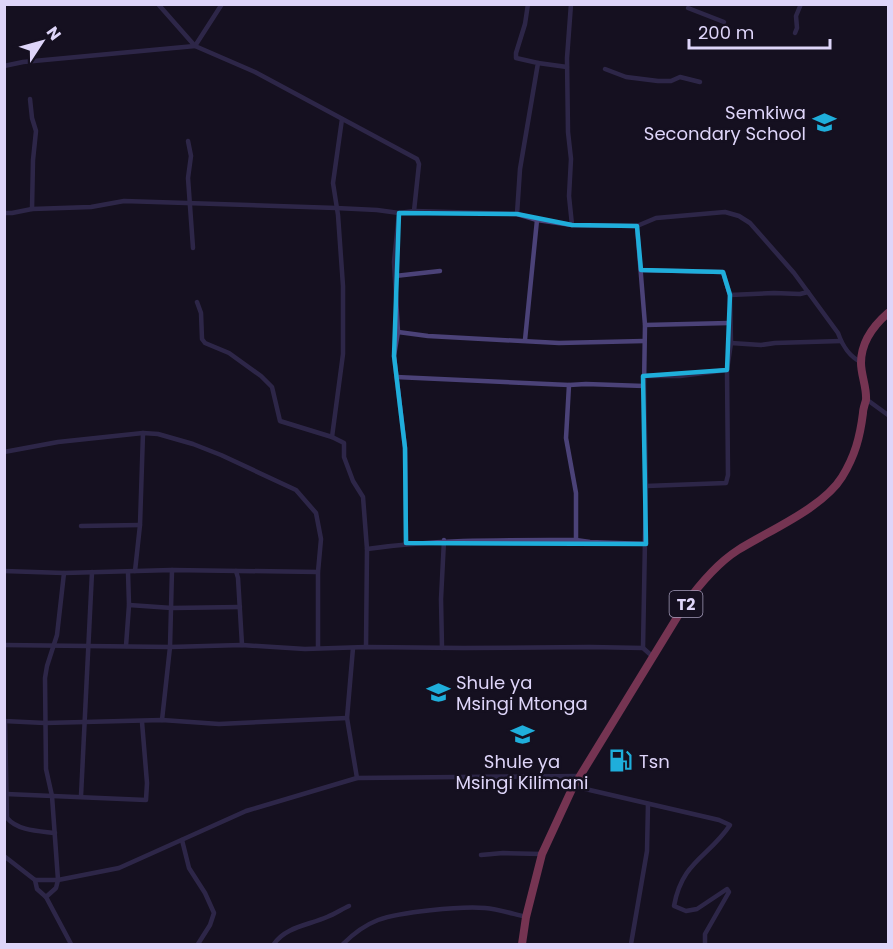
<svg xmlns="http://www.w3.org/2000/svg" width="893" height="949" font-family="Poppins,sans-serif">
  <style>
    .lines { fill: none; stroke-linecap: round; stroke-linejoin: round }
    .street { stroke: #4b4278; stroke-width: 4.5 }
    .highway { stroke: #e8618f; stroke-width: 8 }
    .marked { fill: none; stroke: #1faedb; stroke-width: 4.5; stroke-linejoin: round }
    .labels { text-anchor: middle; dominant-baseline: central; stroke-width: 5; stroke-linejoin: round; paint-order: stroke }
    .shield { fill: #151020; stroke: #a29ab8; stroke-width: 1.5 }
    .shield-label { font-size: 16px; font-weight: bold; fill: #ded5f9 }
    .poi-label { font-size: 18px; fill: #ded5f9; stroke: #151020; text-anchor: start }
  </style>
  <rect width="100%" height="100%" fill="#151020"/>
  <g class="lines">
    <g class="street">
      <path d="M158,4l37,42 60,26 162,87 2,5 -5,47"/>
      <path d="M571,4l-4,54 1,74 3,27 -2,37 3,29"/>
      <path d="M688,8l36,14"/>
      <path d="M795,33l2,-5 -1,-12 5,-12"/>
      <path d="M538,63l29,4"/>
      <path d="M4,66l19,-4 172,-16 27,-42"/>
      <path d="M605,69l21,8 32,4h13l9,-4 20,5"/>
      <path d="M30,99l2,19 4,13 -3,29 -1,49"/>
      <path d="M188,141l3,15 -3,22 5,70"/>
      <path d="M4,213h8l20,-4 59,-2 33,-6 212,7 41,2 22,3 15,-2 103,3 20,6 35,5 65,1 19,-8 69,-6 14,4 11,7 44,50 44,60c4,12 12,24 23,29"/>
      <path d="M399,213l-5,49 4,70 -4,24 11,92 1,95"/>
      <path d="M517,214l3,-45 18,-106 -22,-5v-5l9,-29 3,-20"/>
      <path d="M637,226l8,99 -1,61 2,100 -3,162"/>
      <path d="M641,270l82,2 7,23 1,48 -4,27 1,105 -2,8 -80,3"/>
      <path d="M395,276l45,-5"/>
      <path d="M730,295l44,-2 26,1 8,-2"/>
      <path d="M197,302l4,11 1,26 3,4 24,10 32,23 11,11 8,34 52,16 12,6v14l9,24 10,16 4,52 -1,98"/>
      <path d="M645,325l84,-2"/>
      <path d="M398,332l30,4 131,7 85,-2"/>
      <path d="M525,340l12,-120"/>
      <path d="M731,343l30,2 14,-2 66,-2"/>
      <path d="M644,376h36l47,-6"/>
      <path d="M396,377l173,8 17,-1 58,2"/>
      <path d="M569,385l-3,53 10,55v47"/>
      <path d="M866,399l22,16"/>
      <path d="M332,437l11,-83v-68l-5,-71 -5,-32 9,-64"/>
      <path d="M4,452l54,-10 85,-9 15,1 35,10 28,11 75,35 20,23 5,26 -3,33v75"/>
      <path d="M81,526l59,-1"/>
      <path d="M367,549c70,-10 139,-9 209,-9l14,2 56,2"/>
      <path d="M4,571l60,2 108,-3 146,2"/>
      <path d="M135,571l5,-46 3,-92"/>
      <path d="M236,571l2,7 4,67"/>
      <path d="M129,605l43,3 68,-1"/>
      <path d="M4,645l166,2 72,-2 63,4 61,-2 97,1 127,-1 53,1 9,8"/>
      <path d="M126,646l3,-41 -1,-33"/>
      <path d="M353,648l-6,70 10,60"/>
      <path d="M442,648l-1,-49 3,-59"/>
      <path d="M162,720l8,-73 2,-77"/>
      <path d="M4,721l41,2 117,-3 57,4 128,-6"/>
      <path d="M5,721l2,97c11,13 32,13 48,15"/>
      <path d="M574,784l7,4 138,32 11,5c-21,32 -48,36 -56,81l12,5 11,-2 30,-20 2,3 -24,42v10"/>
      <path d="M6,794l140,6 1,-17 -5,-61"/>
      <path d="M81,796l11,-224"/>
      <path d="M182,840l7,28 16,25 9,20 -4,12 -12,19"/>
      <path d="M481,855l22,-2 39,1"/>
      <path d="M4,856l31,24 2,9 9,8 25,47"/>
      <path d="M35,880h23l61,-12 127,-57 111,-33 222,-2"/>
      <path d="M46,897l10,-9 2,-8 -6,-84 -6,-27 -1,-91 2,-12 10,-31 7,-62"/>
      <path d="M274,944c11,-17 35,-19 53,-27 8,-3 15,-8 22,-11"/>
      <path d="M343,944c10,-10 22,-19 35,-24 22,-8 82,-14 107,-12 13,1 28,6 41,9"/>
      <path d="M631,944l16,-93 1,-47"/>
    </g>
    <path class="highway" d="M522,944l4,-27 16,-63 30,-65 112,-183c15,-21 32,-42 54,-56 30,-19 85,-42 104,-73 13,-21 18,-40 21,-64 0,-4 2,-9 3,-13 1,-12 -5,-25 -5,-37 0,-21 12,-37 27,-50"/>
  </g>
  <path d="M0 0H893V949H0ZM399,213l118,1 55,11 65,1 4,44 82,2 7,23 -3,75 -84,6 3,168 -240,-1 -1,-95 -11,-92z" fill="#151020" fill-opacity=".55" fill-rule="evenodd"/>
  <path class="marked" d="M399,213l118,1 55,11 65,1 4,44 82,2 7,23 -3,75 -84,6 3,168 -240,-1 -1,-95 -11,-92z"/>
  <defs>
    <symbol id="school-bare" viewBox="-9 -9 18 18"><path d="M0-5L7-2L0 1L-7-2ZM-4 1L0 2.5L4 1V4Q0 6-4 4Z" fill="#1faedb" stroke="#151020" stroke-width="2.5" paint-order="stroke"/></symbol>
    <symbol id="fuel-bare" viewBox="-9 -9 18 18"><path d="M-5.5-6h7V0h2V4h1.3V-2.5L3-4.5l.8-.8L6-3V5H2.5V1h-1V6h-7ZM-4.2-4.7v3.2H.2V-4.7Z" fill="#1faedb" stroke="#151020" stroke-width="2.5" paint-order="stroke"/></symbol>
  </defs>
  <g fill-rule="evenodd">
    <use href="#school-bare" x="808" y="106" width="33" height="33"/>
    <use href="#school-bare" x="422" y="676" width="33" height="33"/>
    <use href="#school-bare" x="506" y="718" width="33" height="33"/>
    <use href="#fuel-bare" x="604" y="744" width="33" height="33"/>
  </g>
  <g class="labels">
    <rect class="shield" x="669.5" y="591" width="33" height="26" rx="4.5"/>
    <g class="shield-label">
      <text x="686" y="604">T2</text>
    </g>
    <g class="poi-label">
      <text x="806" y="112" text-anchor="end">Semkiwa<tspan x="806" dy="21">Secondary School</tspan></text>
      <text x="456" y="682">Shule ya<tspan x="456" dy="21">Msingi Mtonga</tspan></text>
      <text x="522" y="761" text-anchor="middle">Shule ya<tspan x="522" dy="21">Msingi Kilimani</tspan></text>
      <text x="639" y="761">Tsn</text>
    </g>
  </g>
  <rect width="893" height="949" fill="none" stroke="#ded5f9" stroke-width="12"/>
  <g transform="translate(42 42) rotate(54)" stroke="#151020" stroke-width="4.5" paint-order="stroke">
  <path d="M0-4.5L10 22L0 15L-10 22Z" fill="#ded5f9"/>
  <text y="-9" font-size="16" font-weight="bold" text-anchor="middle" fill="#ded5f9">N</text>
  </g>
  <path d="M689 39v9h141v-9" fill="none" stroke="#ded5f9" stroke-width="3"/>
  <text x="698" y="39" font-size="18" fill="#ded5f9" stroke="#151020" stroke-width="4.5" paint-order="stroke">200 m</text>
</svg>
